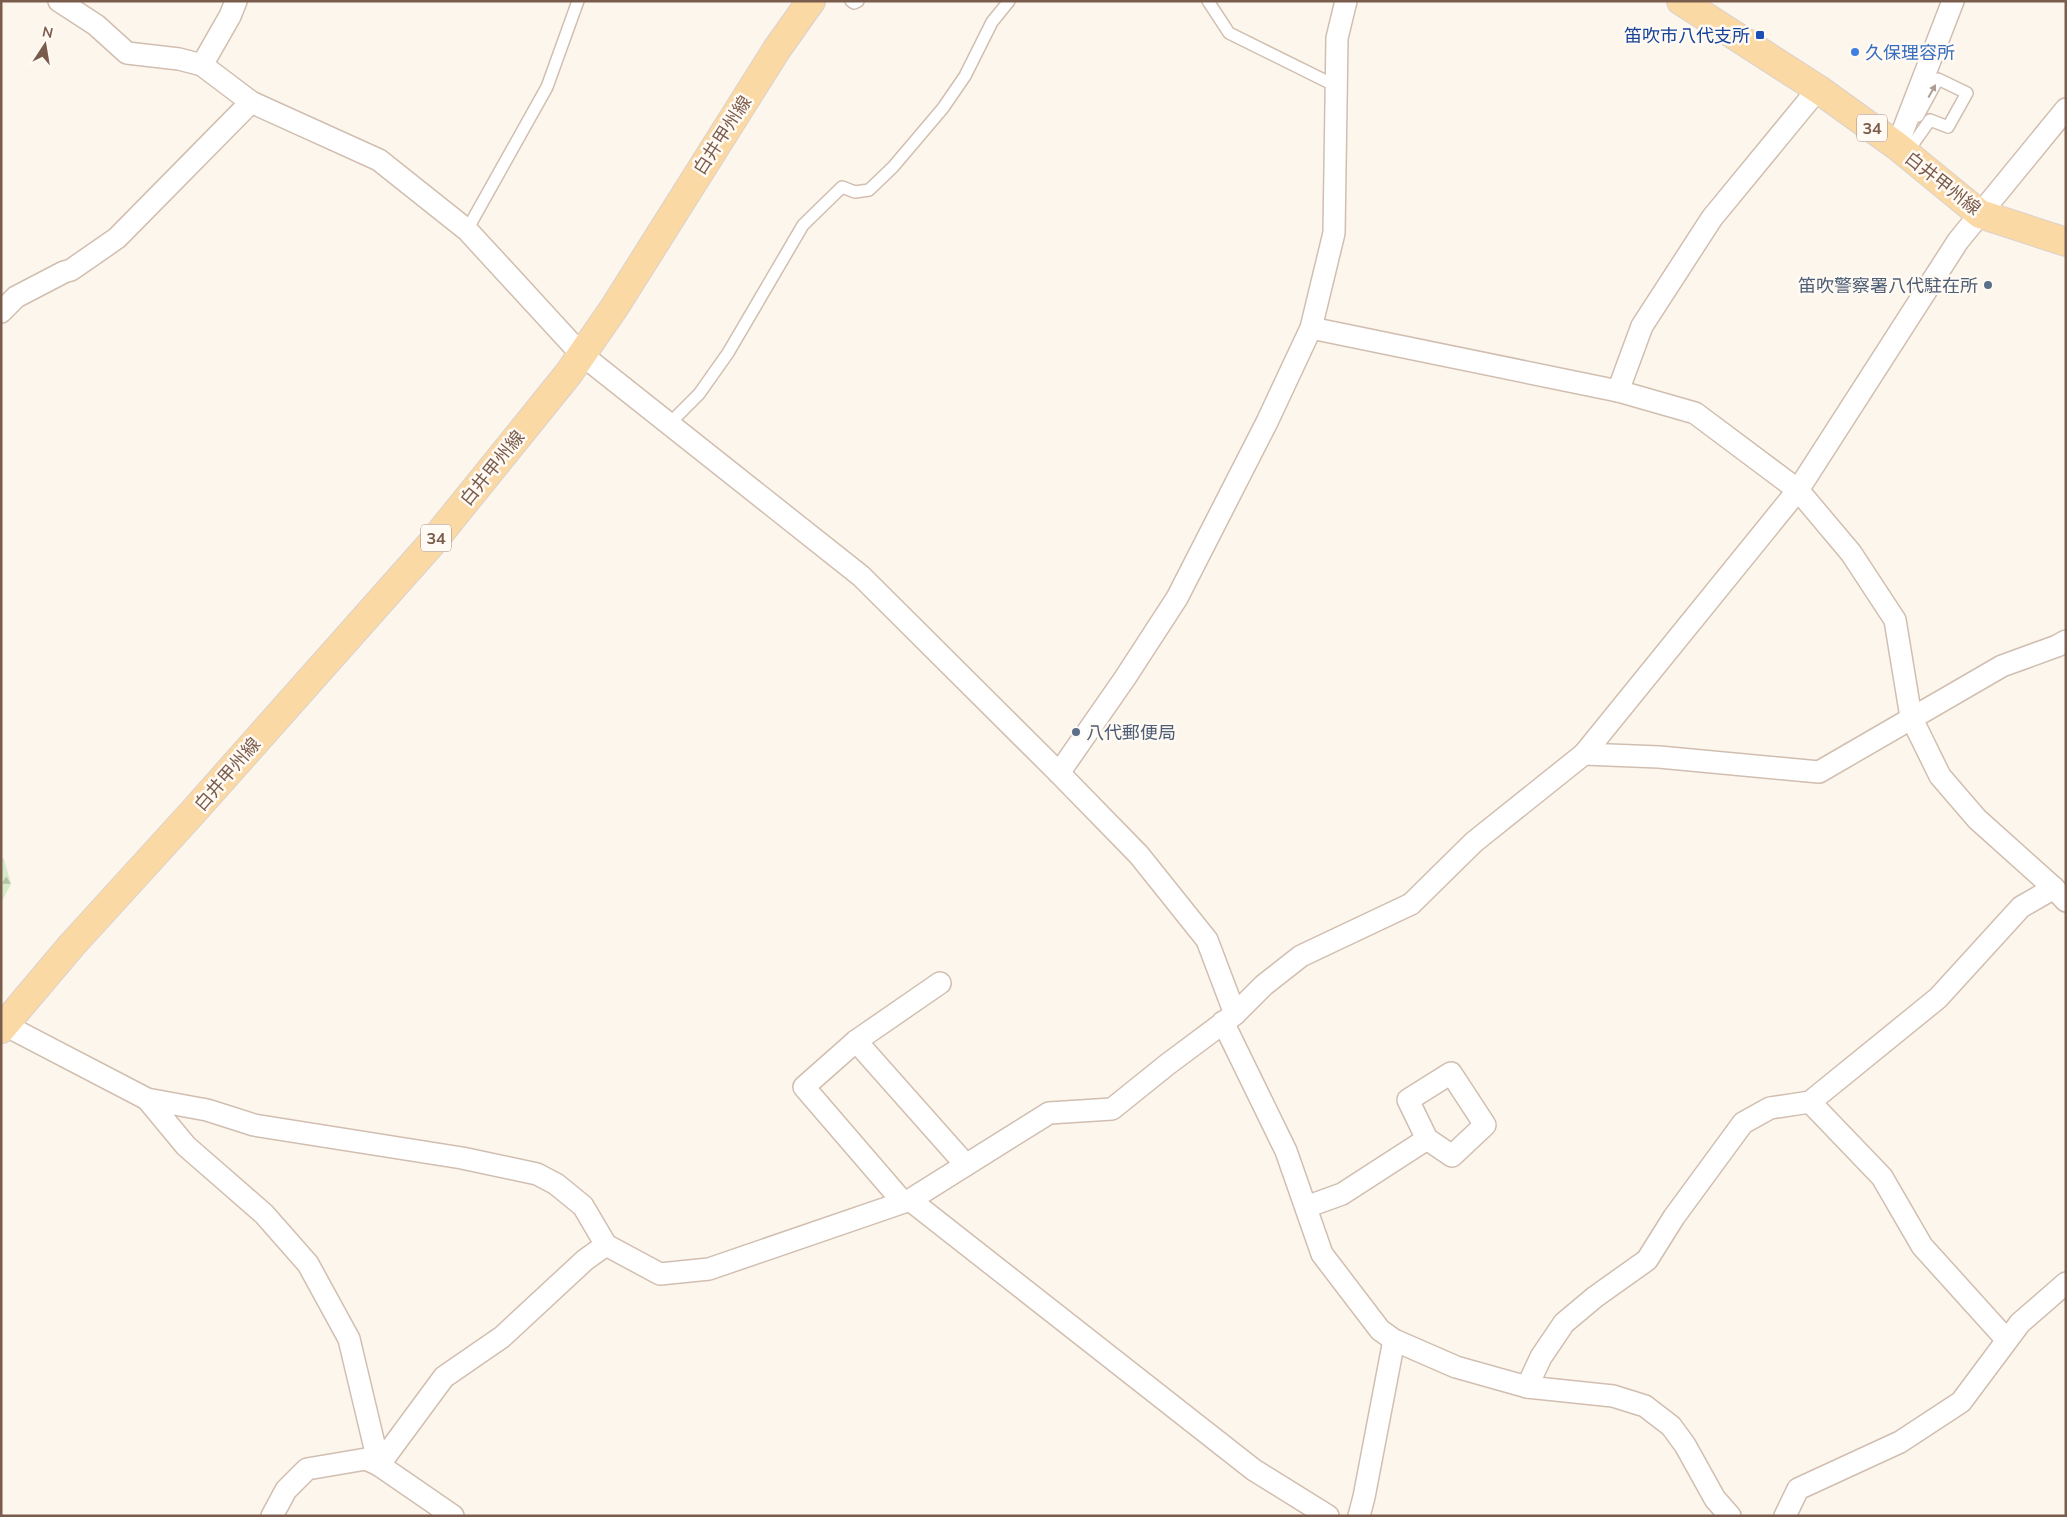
<svg xmlns="http://www.w3.org/2000/svg" width="2067" height="1517" font-family="Mulish,'Noto Sans JP',sans-serif">
  <style>
    .forest { fill: url(#forest-firs) }
    .lines { fill: none; stroke-linecap: round; stroke-linejoin: round }
    .lane-casing { stroke: #d1beb0; stroke-width: 14 }
    .street-casing { stroke: #d1beb0; stroke-width: 24 }
    .primary-casing { stroke: #dad1cd; stroke-width: 30 }
    .lane { stroke: #fff; stroke-width: 11 }
    .street { stroke: #fff; stroke-width: 21 }
    .primary { stroke: #fbd9a5; stroke-width: 28 }
    .oneway { fill: #af9d94 }
    .transit-dot { fill: #1a4fb4; stroke: #fffaf3; stroke-width: 2 }
    .shop-dot { fill: #3f7fe0; stroke: #fffaf3; stroke-width: 2 }
    .service-dot { fill: #5c6f8a; stroke: #fffaf3; stroke-width: 2 }
    .labels { text-anchor: middle; dominant-baseline: central; stroke-width: 5; stroke-linejoin: round; paint-order: stroke }
    .shield { fill: #fffaf3; stroke: #a28b7f; stroke-width: 1 }
    .shield-label { font-size: 16px; font-weight: bold; fill: #7a5c4d }
    .transit-label { font-size: 18px; fill: #164399; stroke: #fffaf3; text-anchor: end }
    .shop-label { font-size: 18px; fill: #366cbe; stroke: #fffaf3; text-anchor: start }
    .street-label { font-size: 18px; fill: #7a5c4d; stroke: #fffaf3 }
    .service-label { font-size: 18px; fill: #4e5e75; stroke: #fffaf3; text-anchor: end }
  </style>
  <defs>
    <pattern id="forest-firs" width="22" height="20" patternUnits="userSpaceOnUse" patternTransform="scale(1.25)"><rect width="22" height="20" fill="#d8ecc9"/><path d="M5 1l3.5 6h-7zM16 11l3.5 6h-7z" fill="#b4c2a5"/></pattern>
  </defs>
  <rect width="100%" height="100%" fill="#fdf6ec"/>
  <path class="forest" d="M1,858l3,1 7,25 -10,19z"/>
  <g class="lines">
    <defs>
      <g id="lane">
        <path d="M851,1l3,2 4,-2"/>
        <path d="M1208,1l21,32 107,53"/>
        <path d="M1906,154l24,-34 18,7 19,-34 -29,-14 -20,37"/>
        <path d="M467,230l80,-143 31,-86"/>
        <path d="M669,424l30,-30 29,-41 75,-128 39,-38 13,5 14,-2 24,-23 50,-59 22,-32 27,-54 17,-21"/>
      </g>
      <g id="street">
        <path d="M59,1l37,24 31,28 52,6 23,6 49,37 128,58 88,70 114,124 280,222 198,197 80,82 68,85 28,74"/>
        <path d="M202,65l28,-49 6,-15"/>
        <path d="M1897,146l56,-145"/>
        <path d="M1,312l15,-15 48,-25 7,-2 46,-32 134,-136"/>
        <path d="M1311,328l307,63 77,22 103,77 53,63 44,67 16,97 29,59 37,43 77,69 12,13"/>
        <path d="M1618,391l24,-65 70,-108 106,-129"/>
        <path d="M1584,754l75,3 160,15 183,-106 55,-20 9,-5"/>
        <path d="M1059,773l66,-95 52,-80 90,-176 44,-94 23,-95 3,-195 9,-37"/>
        <path d="M1223,1022l63,129 36,103 58,76 14,10 62,27 71,20 86,9 32,10 26,20 14,19 30,54 15,17"/>
        <path d="M1,1023l146,76 60,11 47,15 208,33 75,16 19,10 27,22 23,39 54,29 49,-5 201,-69 139,-87 63,-4 56,-45 67,-50 29,-29 37,-29 110,-52 63,-62 110,-88 214,-264 160,-249 108,-132"/>
        <path d="M856,1041l110,124"/>
        <path d="M147,1099l39,47 78,68 44,50 41,75 30,126"/>
        <path d="M1810,1102l72,75 40,69 84,93"/>
        <path d="M910,1200l344,270 74,46"/>
        <path d="M903,1202l-99,-115 52,-46 84,-58"/>
        <path d="M1306,1207l36,-13 85,-55 25,17 33,-31 -34,-52 -43,27 19,39"/>
        <path d="M1527,1387l14,-30 23,-34 31,-26 52,-37 27,-43 69,-94 27,-15 40,-6 128,-104 83,-91 33,-19"/>
        <path d="M379,1465l65,-88 58,-40 83,-77 21,-15"/>
        <path d="M272,1516l14,-26 21,-21 59,-10 13,6 74,51"/>
        <path d="M1359,1516l5,-19 30,-157"/>
        <path d="M1785,1516l13,-27 102,-47 61,-40 59,-79 46,-40"/>
      </g>
      <g id="primary">
        <path d="M1681,1l137,88 79,57 83,68 86,28"/>
        <path d="M1,1029l70,-83 123,-135 237,-267 138,-171 45,-65 163,-259 34,-48"/>
      </g>
    </defs>
    <use href="#lane" class="lane-casing"/>
    <use href="#street" class="street-casing"/>
    <use href="#primary" class="primary-casing"/>
    <use href="#lane" class="lane"/>
    <use href="#street" class="street"/>
    <use href="#primary" class="primary"/>
  </g>
  <defs><path id="oneway-solid" d="M-6-.8H1V-3.2L6.5 0L1 3.2V.8H-6Z" transform="scale(1.25)"/></defs>
  <use class="oneway" href="#oneway-solid" transform="translate(1932 91) rotate(-61)"/>
  <rect class="transit-dot" x="1755" y="30" width="10" height="10" rx="2.5"/>
  <circle class="shop-dot" cx="1855" cy="52" r="5"/>
  <g class="service-dot">
    <circle cx="1988" cy="285" r="5"/>
    <circle cx="1076" cy="732" r="5"/>
  </g>
  <g class="labels">
    <g class="shield">
      <rect x="1857" y="114.5" width="30" height="27" rx="4"/>
      <rect x="421" y="524.5" width="30" height="27" rx="4"/>
    </g>
    <g class="shield-label">
      <text x="1872" y="128">34</text>
      <text x="436" y="538">34</text>
    </g>
    <g class="transit-label">
      <text x="1750" y="35">笛吹市八代支所</text>
    </g>
    <g class="shop-label">
      <text x="1865" y="52">久保理容所</text>
    </g>
    <g class="street-label">
      <text transform="translate(722 135) rotate(-57)">白井甲州線</text>
      <text transform="translate(1943 183) rotate(38)">白井甲州線</text>
      <text transform="translate(492 468) rotate(-51)">白井甲州線</text>
      <text transform="translate(227 774) rotate(-49)">白井甲州線</text>
    </g>
    <g class="service-label">
      <text x="1978" y="285">笛吹警察署八代駐在所</text>
      <text x="1086" y="732" text-anchor="start">八代郵便局</text>
    </g>
  </g>
  <rect width="2067" height="1517" fill="none" stroke="#7a5c4d" stroke-width="5"/>
  <g transform="translate(45 45) rotate(12)" stroke="#fffaf3" stroke-width="4" paint-order="stroke">
  <path d="M0-4L9 19L0 12L-9 19Z" fill="#7a5c4d"/>
  <text y="-8" font-size="14" font-weight="bold" text-anchor="middle" fill="#7a5c4d">N</text>
  </g>
</svg>
